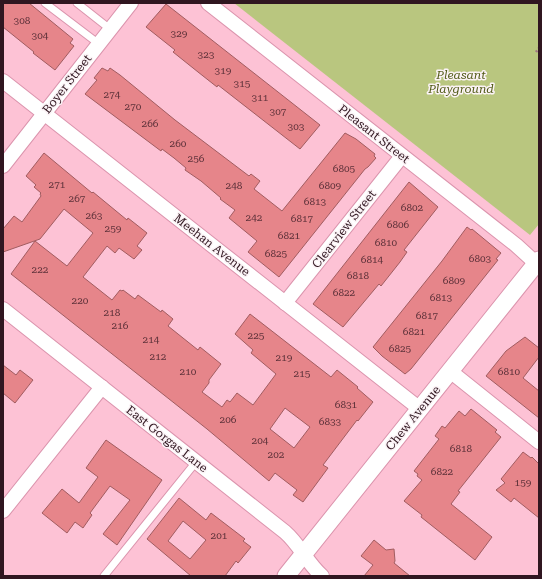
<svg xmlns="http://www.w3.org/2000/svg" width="542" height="579" font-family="'Roboto Serif',serif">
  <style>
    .green { fill: #b9c67f }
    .building { fill: #e6858a; stroke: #a15c60; fill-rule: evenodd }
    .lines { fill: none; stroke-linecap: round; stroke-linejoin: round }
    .service-casing { stroke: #db94ad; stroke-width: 9 }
    .minor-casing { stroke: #db94ad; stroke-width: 16 }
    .tertiary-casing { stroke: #db94ad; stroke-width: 19 }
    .path { stroke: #a17584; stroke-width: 2.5; stroke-dasharray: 2 2; stroke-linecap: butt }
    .service { stroke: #fff; stroke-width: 7 }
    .minor { stroke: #fff; stroke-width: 14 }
    .tertiary { stroke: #fff; stroke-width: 17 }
    .labels { text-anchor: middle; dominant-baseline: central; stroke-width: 3; stroke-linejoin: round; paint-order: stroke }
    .number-label { font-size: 10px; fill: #5e323a }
    .park-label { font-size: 12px; font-style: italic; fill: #535c19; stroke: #fbf3f6 }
    .street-label { font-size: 12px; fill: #301620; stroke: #fbf3f6 }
  </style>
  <rect width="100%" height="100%" fill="#fdc2d5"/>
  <path class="green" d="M234,3h305v221l-9,11z"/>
  <g class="building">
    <path d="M3,3h26l44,36 -3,4 4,3 -19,24 -22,-17 1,-1 -31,-25z"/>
    <path d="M166,4l154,121 -20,24 -82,-64 -1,2 -19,-15 -25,-20 2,-2 -29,-23z"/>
    <path d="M102,68l6,3 2,-3 10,7 55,45 74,56 2,-2 9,7 -6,8 28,22 63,-78 11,6 19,15 -1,2 2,2 -8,9 -3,2 -86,108 -31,-25 9,-11 -28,-23 6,-8 -15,-11 1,-1 -20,-17 -16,-11 1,-2 -12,-10 -12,-9 -1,2 -76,-57 12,-14 -3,-2z"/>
    <path d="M44,153l48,40 1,-1 34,28 1,-2 19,15 -10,13 5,4 -8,9 -15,-11 -4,5 -8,-7 -24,31 29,23 8,-10 2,1 1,-1 12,9 3,-4 23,17 1,-2 11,9 -5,7 30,24 2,-3 21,17 -12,16v3l-7,9 20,15 5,-7 3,2 7,-9 16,12 23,-31 -25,-21 2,-3 -18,-16 15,-20 81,63 6,-7 21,17 -1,1 16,14 -15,19 -1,-1 -34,45 5,3 -25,34 -10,-7 4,-5 -22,-17 -6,8 -62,-52 -196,-155 24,-33 32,25 26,-33 -29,-24 -24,30 -37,13v-23l11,-13 8,6 19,-26 -1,-2 1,-1 -7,-6 2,-2 -10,-9zM285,408l25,19 -16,21 -24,-19z"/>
    <path d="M409,182l29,25 -34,43 3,2 -7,10 -19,24 -2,-2 -36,43 -30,-23z"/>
    <path d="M467,227l4,3 1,-1 29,24 -5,6 2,1 -87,109 -6,5 -23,-18 -9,-9 69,-86z"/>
    <path d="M525,337l14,11v9l-16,21 16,13v27l-53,-42 20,-25z"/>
    <path d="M3,365l13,10 4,-5 13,10 -18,23 -12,-10z"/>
    <path d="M471,409l26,21 -2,2 6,5 -43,54 2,1 -9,12 41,33 -17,23 -54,-43 1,-2 -18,-14 18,-21 -5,-4 1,-2 -4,-3 25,-32 -4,-3 7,-10 3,2 14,-17 6,5z"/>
    <path d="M106,440l56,40 -45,65 -14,-11 27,-34 -20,-14 -20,27 2,2 -9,13 -8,-6 -8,11 -25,-20 20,-24 17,14 19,-26 -12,-9z"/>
    <path d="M523,452l8,6 1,-1 7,7v54l-25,-20 -3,4 -15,-12 9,-7 -4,-4z"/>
    <path d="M179,498l27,22 5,-7 34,26 -2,2 8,6 -13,16 -2,-2 -11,15h-34l-44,-37zM183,521l23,19 -16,19 -22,-18z"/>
    <path d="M374,540l12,10 8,-1 1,12 -1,2 16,13h-46l9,-11 -12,-9z"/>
  </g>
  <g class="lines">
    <defs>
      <g id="service">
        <path d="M45,3l54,41"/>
        <path d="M77,3l33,26"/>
        <path d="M104,576l92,-114"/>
      </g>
      <g id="minor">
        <path d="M208,3l308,242 23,21"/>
        <path d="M3,81l417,328"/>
        <path d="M3,166l128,-163"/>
        <path d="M285,303l117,-147"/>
        <path d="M3,309l282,223c15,13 22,31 37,44"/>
        <path d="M450,371l89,71"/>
        <path d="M3,511l99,-124"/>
      </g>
      <path id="tertiary" d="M286,576l253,-316"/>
    </defs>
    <use href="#service" class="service-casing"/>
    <use href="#minor" class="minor-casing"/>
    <use href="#tertiary" class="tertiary-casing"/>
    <path class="path" d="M536,52l3,-4"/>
    <use href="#service" class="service"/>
    <use href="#minor" class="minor"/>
    <use href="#tertiary" class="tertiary"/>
  </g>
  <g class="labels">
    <g class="number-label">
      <text x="22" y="20">308</text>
      <text x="179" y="33">329</text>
      <text x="40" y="35">304</text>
      <text x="206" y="54">323</text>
      <text x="223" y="70">319</text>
      <text x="242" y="83">315</text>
      <text x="112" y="94">274</text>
      <text x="260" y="97">311</text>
      <text x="133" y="106">270</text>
      <text x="278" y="111">307</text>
      <text x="150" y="123">266</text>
      <text x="296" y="126">303</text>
      <text x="178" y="143">260</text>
      <text x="196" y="158">256</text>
      <text x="344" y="168">6805</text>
      <text x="57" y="184">271</text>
      <text x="234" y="185">248</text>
      <text x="330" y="185">6809</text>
      <text x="77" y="198">267</text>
      <text x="315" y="201">6813</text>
      <text x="412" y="207">6802</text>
      <text x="94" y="215">263</text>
      <text x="254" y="217">242</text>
      <text x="302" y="218">6817</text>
      <text x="398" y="224">6806</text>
      <text x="113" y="228">259</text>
      <text x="289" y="235">6821</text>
      <text x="386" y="242">6810</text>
      <text x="276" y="253">6825</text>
      <text x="480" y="258">6803</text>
      <text x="372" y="259">6814</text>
      <text x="40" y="269">222</text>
      <text x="358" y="275">6818</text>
      <text x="454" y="280">6809</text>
      <text x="344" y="292">6822</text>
      <text x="441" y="297">6813</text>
      <text x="80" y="300">220</text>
      <text x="112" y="312">218</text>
      <text x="427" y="315">6817</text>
      <text x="120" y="325">216</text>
      <text x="414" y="331">6821</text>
      <text x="256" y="335">225</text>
      <text x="151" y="339">214</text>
      <text x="400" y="348">6825</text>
      <text x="158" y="356">212</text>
      <text x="284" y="357">219</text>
      <text x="188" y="371">210</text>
      <text x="509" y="371">6810</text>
      <text x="302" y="373">215</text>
      <text x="346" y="404">6831</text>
      <text x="228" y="419">206</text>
      <text x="330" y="421">6833</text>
      <text x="260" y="440">204</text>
      <text x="461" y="448">6818</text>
      <text x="276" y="454">202</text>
      <text x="442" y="471">6822</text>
      <text x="523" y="482">159</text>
      <text x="219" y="535">201</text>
    </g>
    <g class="park-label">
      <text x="461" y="75">Pleasant<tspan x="461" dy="14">Playground</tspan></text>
    </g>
    <g class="street-label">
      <text transform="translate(67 84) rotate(-52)">Boyer Street</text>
      <text transform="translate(374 134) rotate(38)">Pleasant Street</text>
      <text transform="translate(344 229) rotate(-52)">Clearview Street</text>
      <text transform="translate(212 245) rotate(38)">Meehan Avenue</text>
      <text transform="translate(413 418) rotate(-51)">Chew Avenue</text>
      <text transform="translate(167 439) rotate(38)">East Gorgas Lane</text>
    </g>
  </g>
  <rect width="542" height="579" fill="none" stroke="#301620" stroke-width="8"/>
</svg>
